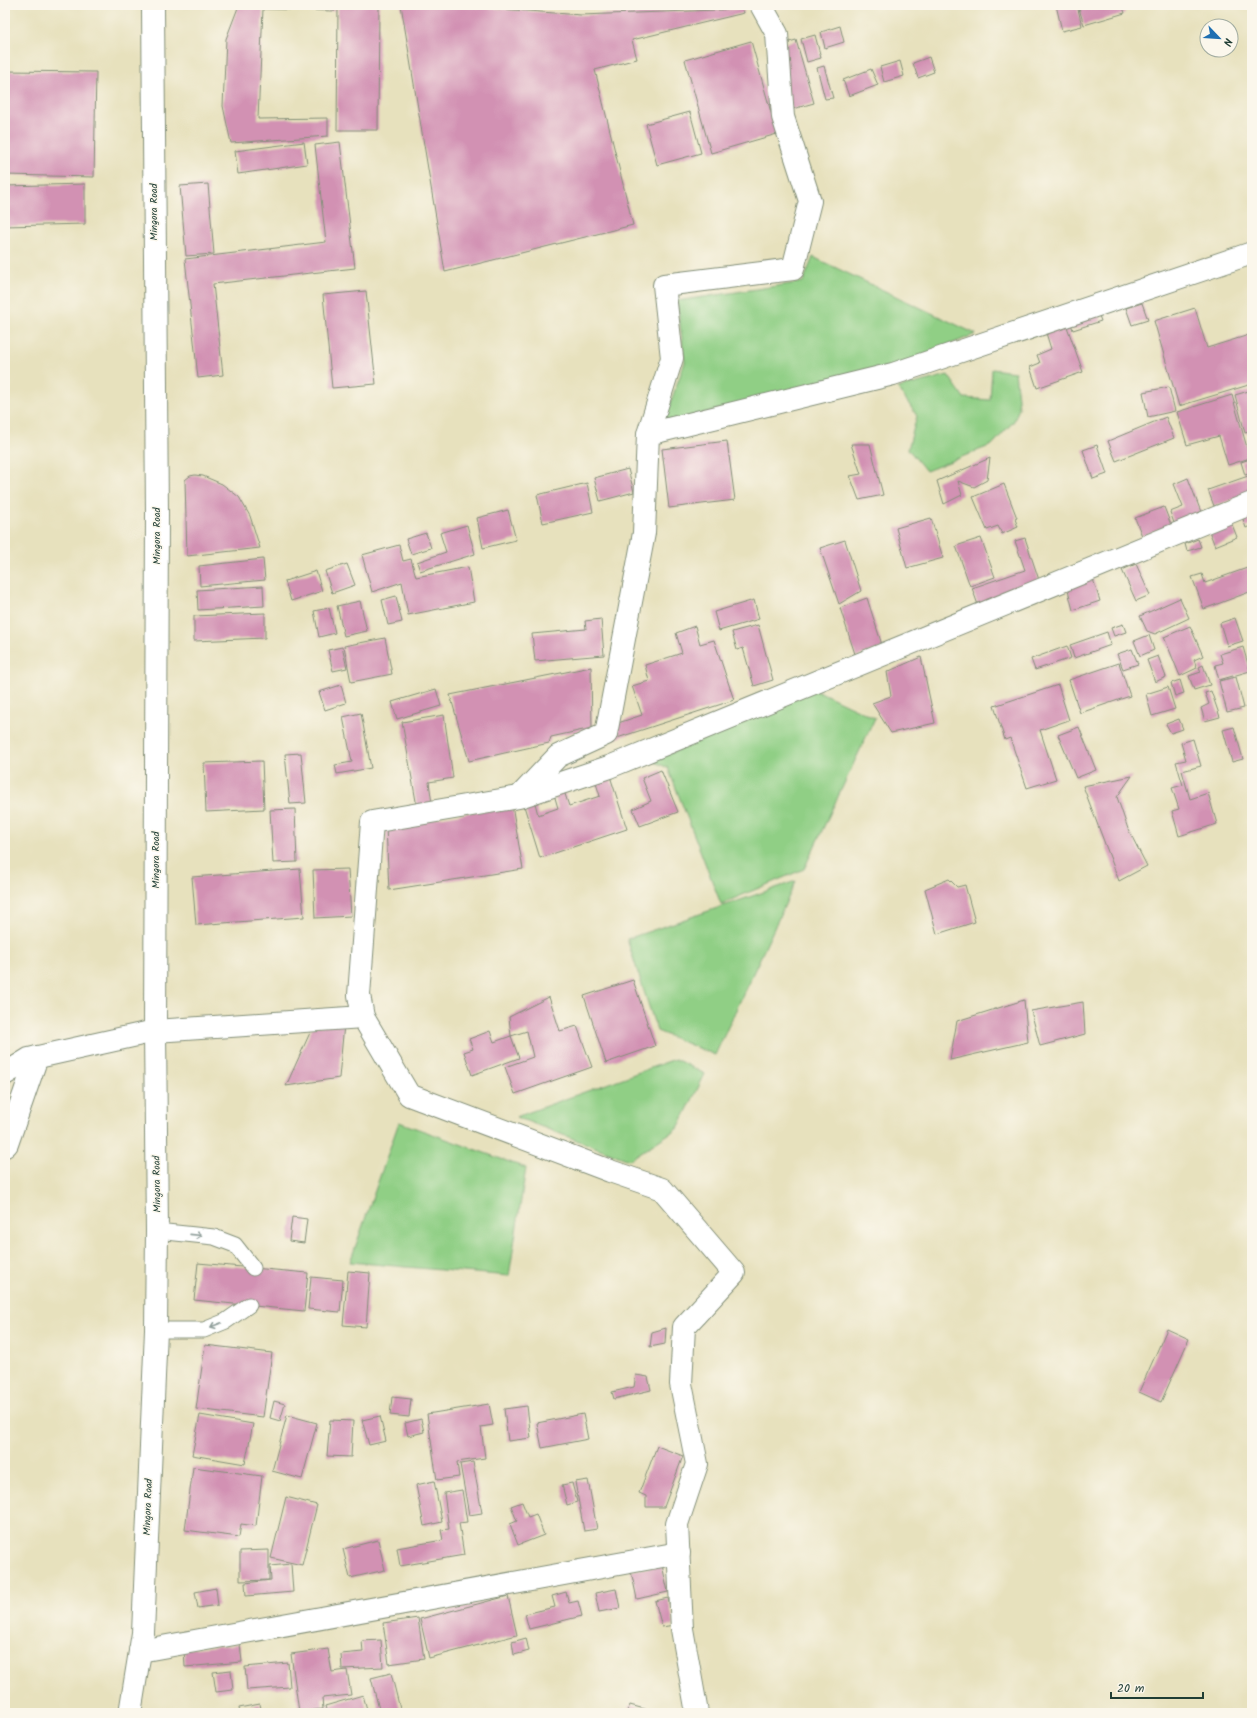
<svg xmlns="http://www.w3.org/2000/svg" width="1257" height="1718" font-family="Kalam,sans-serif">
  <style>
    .green { fill: #90cf85; stroke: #58865c }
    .building { fill: #d291b3 }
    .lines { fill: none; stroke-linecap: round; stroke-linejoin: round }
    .service-casing { stroke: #838f78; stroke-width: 17 }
    .minor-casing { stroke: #838f78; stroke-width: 24 }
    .primary-casing { stroke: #838f78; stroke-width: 24 }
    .service { stroke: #fff; stroke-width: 15 }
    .minor { stroke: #fff; stroke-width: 22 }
    .primary { stroke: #fff; stroke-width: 22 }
    .oneway { stroke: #8f9e9a }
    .labels { text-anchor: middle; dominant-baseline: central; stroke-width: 3; stroke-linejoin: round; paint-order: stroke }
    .street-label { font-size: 10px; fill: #1f3d34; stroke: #fbf7ec }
  </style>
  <rect width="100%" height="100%" fill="#fbf7ec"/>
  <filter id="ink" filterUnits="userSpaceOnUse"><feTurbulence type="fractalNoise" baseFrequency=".025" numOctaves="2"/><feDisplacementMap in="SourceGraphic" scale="8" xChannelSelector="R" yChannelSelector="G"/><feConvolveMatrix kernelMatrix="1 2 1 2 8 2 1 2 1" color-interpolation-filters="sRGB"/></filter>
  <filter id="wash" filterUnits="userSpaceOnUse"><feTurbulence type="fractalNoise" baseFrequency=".012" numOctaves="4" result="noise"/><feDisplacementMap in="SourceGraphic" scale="16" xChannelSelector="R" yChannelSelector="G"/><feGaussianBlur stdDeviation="0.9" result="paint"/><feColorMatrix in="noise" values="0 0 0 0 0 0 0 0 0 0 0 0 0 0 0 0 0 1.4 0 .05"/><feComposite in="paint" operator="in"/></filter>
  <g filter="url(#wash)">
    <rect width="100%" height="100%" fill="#e7e1bd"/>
    <g class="green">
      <path d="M813,257l163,77 -80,32 -233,57 22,-61 -8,-61 126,-19z"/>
      <path d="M992,369l23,3 4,36 -5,13 -22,24 -66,26 -18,-22 9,-33 -19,-28 50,-13 16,23 26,2z"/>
      <path d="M816,690l59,28 -71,151 -83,35 -53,-136 -15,-7z"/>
      <path d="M796,881l-81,174 -58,-24 -30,-92z"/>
      <path d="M675,1059l30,15 -27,54 -49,32 -113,-43z"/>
      <path d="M399,1122l127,46 -17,108 -159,-14z"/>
    </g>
    <g id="blocks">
      <g class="building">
        <path d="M239,5h96v6l-72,-2 -5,110 70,-1v18l-97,7 -8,-37 3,-67z"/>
        <path d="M338,5h41l-1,125h-41z"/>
        <path d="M401,5h47l133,10 162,-6 1,4 -112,27 5,19 -42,11 38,155 -188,47z"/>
        <path d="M1056,5h21l5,21 -20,5z"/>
        <path d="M1078,5h44l3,8 -41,12z"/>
        <path d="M840,26l4,16 -19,6 -4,-16z"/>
        <path d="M815,35l6,23 -14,4 -6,-23z"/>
        <path d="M796,40l18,63 -25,7 -17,-63z"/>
        <path d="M751,41l26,93 -66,19 -26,-93z"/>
        <path d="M929,57l5,15 -16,6 -5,-15z"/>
        <path d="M900,61l4,15 -20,6 -4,-15z"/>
        <path d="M824,66l9,32 -8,1 -8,-31z"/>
        <path d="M871,69l7,16 -29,11 -6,-16z"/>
        <path d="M5,71l91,1 -2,105 -89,-2z"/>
        <path d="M690,112l11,41 -44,12 -11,-41z"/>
        <path d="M304,142l3,22 -69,10 -3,-23z"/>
        <path d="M340,142l15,126 -142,16 10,91 -25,3 -13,-119 141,-17 -11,-97z"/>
        <path d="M85,184v40l-80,2v-40z"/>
        <path d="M208,184l6,70 -28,2 -6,-70z"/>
        <path d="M366,291l10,93 -44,4 -9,-93z"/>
        <path d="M1142,303l6,17 -16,5 -6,-17z"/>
        <path d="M1096,308l5,13 -28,9 -4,-13z"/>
        <path d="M1195,308l12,40 45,-14v50l-73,22 -25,-85z"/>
        <path d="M1065,321l18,51 -46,16 -7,-21 10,-4 -3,-8 14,-6 -5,-16z"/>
        <path d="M1169,387l6,24 -27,6 -5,-25z"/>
        <path d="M1252,390v41l-7,2 -10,-38z"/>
        <path d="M1232,395l18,63 -22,7 -9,-29 -32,9 -10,-33z"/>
        <path d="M1166,417l8,21 -58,23 -8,-20z"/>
        <path d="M727,441l8,59 -66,8 -7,-59z"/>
        <path d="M851,444h19l13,51 -24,5 -9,-24 11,-2z"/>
        <path d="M1097,445l10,29 -14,5 -10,-29z"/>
        <path d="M990,458l-3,22 -13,7 -16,-6 4,14 -18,9 -7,-23z"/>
        <path d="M1250,459l2,14 -7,2 -4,-13z"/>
        <path d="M628,469l6,23 -34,9 -6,-23z"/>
        <path d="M195,475l8,1 19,8 17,13 11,19 10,32 -73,8 -2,-76 5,-4z"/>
        <path d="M1251,475l1,18 -38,13 -6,-16z"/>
        <path d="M1188,478l13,34 -27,11 -4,-11 13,-5 -9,-23z"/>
        <path d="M587,483l6,29 -50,11 -6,-28z"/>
        <path d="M1004,484l13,34 -2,1 3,8 -16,7 -4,-8 -11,4 -14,-33z"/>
        <path d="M1164,507l7,18 -29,11 -7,-18z"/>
        <path d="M508,510l8,30 -33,8 -6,-30z"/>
        <path d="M1252,515v10l-6,3 -3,-9z"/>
        <path d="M931,518l12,40 -36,10 -11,-40z"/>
        <path d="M1231,522l6,15 -22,9 -6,-15z"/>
        <path d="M467,525l8,29 -55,17 -3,-9 29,-10 -6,-19z"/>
        <path d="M426,533l5,15 -20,6 -5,-15z"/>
        <path d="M981,538l14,39 -25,9 -14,-40z"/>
        <path d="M1025,538l15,45 -62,22 -6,-17 53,-18 -10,-29z"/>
        <path d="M1198,539l3,8 -14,4 -2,-7z"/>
        <path d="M845,540l16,51 -22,13 -19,-56z"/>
        <path d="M399,545l4,16 8,-2 5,18 52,-10 6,35 -66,13 -6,-33 -30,10 -10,-37z"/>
        <path d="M263,559l2,21 -65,6 -1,-20z"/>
        <path d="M347,564l8,21 -23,8 -7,-22z"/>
        <path d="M1136,564l14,31 -14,6 -14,-31z"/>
        <path d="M1250,567l2,5v19l-48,18 -12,-32 10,-3 3,9z"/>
        <path d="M316,571l6,20 -31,10 -6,-20z"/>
        <path d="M1093,579l7,22 -27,9 -6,-23z"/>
        <path d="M263,586l1,20 -66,4 -1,-20z"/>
        <path d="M396,596l6,26 -14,3 -6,-25z"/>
        <path d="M867,598l16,50 -27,9 -16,-49z"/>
        <path d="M1180,598l9,20 -34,16 -8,-3 -7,-15z"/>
        <path d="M754,600l5,19 -40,12 -5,-19z"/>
        <path d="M360,601l7,30 -23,5 -7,-30z"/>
        <path d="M329,608l6,25 -16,4 -5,-26z"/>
        <path d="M265,613v25l-71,3v-25z"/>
        <path d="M1235,618l8,23 -16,5 -7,-23z"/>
        <path d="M601,619l3,36 -69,6 -3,-27 54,-5 -1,-8z"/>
        <path d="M1123,624l3,8 -12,4 -3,-8z"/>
        <path d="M758,625l15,55 -19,6 -11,-38 -6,2 -5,-18z"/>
        <path d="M695,626l5,18 14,-4 20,60 -120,39 -5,-13 33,-11 -10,-29 17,-5 -4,-16 37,-12 -6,-20z"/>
        <path d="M1190,626l13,30 -9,4 3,8 -17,8 -16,-39z"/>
        <path d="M1107,632l4,13 -37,13 -4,-13z"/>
        <path d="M1149,635l5,15 -14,6 -6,-15z"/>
        <path d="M385,638l7,36 -41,8 -7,-36z"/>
        <path d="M1067,646l4,12 -36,12 -4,-11z"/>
        <path d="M342,647l5,21 -14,3 -5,-21z"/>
        <path d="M1243,647l7,24 -31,9 -4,-15 8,-2 -3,-9z"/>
        <path d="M1132,649l6,15 -15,5 -6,-15z"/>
        <path d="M1158,656l8,21 -11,5 -8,-22z"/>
        <path d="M921,657l14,66 -44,10 -19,-30 19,-7 -4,-24z"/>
        <path d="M1119,663l11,33 -50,17 -11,-33z"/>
        <path d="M1203,665l7,20 -16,5 -5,-14 12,-4 -2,-5z"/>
        <path d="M591,667l1,61 -41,9 -2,6 -80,18 -19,-66z"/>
        <path d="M1236,677l8,31 -17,4 -8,-31z"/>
        <path d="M1180,680l4,13 -9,3 -4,-13z"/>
        <path d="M341,685l5,18 -21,7 -6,-18z"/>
        <path d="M1058,685l11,35 -29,10 16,49 -29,9 -17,-50 -5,2 -11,-34z"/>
        <path d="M1168,687l7,22 -23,7 -6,-22z"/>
        <path d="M436,689l5,17 -44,13 -5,-17z"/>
        <path d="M1211,691l9,26 -15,4 -4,-13 8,-4 -4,-11z"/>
        <path d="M361,713l10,55 -34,6 -2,-9 17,-3 -9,-45z"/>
        <path d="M444,715l9,63 -24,4 3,22 -15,3 -15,-85z"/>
        <path d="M1179,719l4,10 -12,4 -5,-9z"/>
        <path d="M1079,727l17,43 -20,8 -18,-43z"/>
        <path d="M1234,727l9,32 -11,3 -9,-32z"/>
        <path d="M1193,739l8,27 -19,5 8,28 18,-6 9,31 -38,12 -7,-25 7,-2 -7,-21 11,-3 -7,-23 10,-2 -5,-17z"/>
        <path d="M301,753l5,50 -16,1 -5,-50z"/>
        <path d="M262,761l2,48 -58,3 -2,-49z"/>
        <path d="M661,770l17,42 -38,14 -7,-17 18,-8 -9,-23z"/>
        <path d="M609,773l18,56 -87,29 -16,-52 11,-3 3,12 20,-7 -5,-17 10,-3 6,18 31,-10 -6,-19z"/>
        <path d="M1132,776l-15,21 11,32 19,37 -28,15 -36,-95z"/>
        <path d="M512,805l11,64 -134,21 -3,-63z"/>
        <path d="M295,809l2,53 -24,1 -3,-53z"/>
        <path d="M300,869l4,48 -108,8 -4,-48z"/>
        <path d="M348,869l3,47 -36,2 -2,-48z"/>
        <path d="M949,879l8,8 8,-2 10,37 -38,12 -12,-45z"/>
        <path d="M633,980l22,66 -49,17 -22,-67z"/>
        <path d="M549,997l11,34 17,-5 15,41 -77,27 -10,-27 28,-10 -6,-26 -16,5 -2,-19z"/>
        <path d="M1024,1000l4,42 -78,18 7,-39z"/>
        <path d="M1083,1002l2,32 -45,12 -9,-35z"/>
        <path d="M344,1024l-5,54 -53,8 27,-60z"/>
        <path d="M490,1031l4,11 17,-6 8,22 -47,17 -8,-23 9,-3 -4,-10z"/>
        <path d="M292,1217l15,2 -3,24 -15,-2z"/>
        <path d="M198,1263l110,10 -4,38 -110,-11z"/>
        <path d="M348,1271l22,2 -4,54 -23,-2z"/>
        <path d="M311,1277l32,3 -3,32 -32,-3z"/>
        <path d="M666,1328l-1,16 -15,3 2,-15z"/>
        <path d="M1167,1329l22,10 -28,63 -22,-10z"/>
        <path d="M205,1345l67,8 -9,64 -67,-8z"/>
        <path d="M636,1375l12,2 3,13 -37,9 -2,-7 22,-5z"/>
        <path d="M392,1397l19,2 -2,18 -19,-2z"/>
        <path d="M274,1401l11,3 -5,17 -10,-3z"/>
        <path d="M489,1404l4,21 -12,2 4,31 -28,4 2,15 -22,3 -10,-66z"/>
        <path d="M527,1406l4,32 -23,3 -4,-32z"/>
        <path d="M583,1414l5,25 -46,9 -5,-25z"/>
        <path d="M200,1415l53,9 -8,40 -53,-9z"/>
        <path d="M287,1415l30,8 -15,56 -30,-8z"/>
        <path d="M380,1416l6,25 -17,4 -7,-25z"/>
        <path d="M421,1419l3,13 -16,4 -3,-13z"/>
        <path d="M330,1420l23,1 -2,36 -24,-1z"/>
        <path d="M657,1446l26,10 -19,51h-18v-11l-7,-3z"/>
        <path d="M473,1462l9,51 -13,2 -9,-51z"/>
        <path d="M193,1467l69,9 -6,50 -15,-2 -2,13 -54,-7z"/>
        <path d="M588,1480l9,49 -13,2 -9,-49z"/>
        <path d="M434,1481l8,41 -18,4 -8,-41z"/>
        <path d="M572,1483l5,19 -10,3 -5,-20z"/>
        <path d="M462,1490l5,32 -8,1 5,32 -64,11 -3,-18 46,-8 -2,-10 8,-1 -5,-36z"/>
        <path d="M286,1497l31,8 -15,60 -31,-7z"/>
        <path d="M522,1502l6,15 8,-3 8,21 -26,10 -8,-21 7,-3 -6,-15z"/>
        <path d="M378,1540l7,30 -35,8 -7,-29z"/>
        <path d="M269,1550v30l-29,1v-30z"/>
        <path d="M291,1564l2,28 -47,4 -1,-13 26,-3 -1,-14z"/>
        <path d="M662,1565l6,27 -31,7 -6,-28z"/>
        <path d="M216,1588l2,17 -20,3 -3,-16z"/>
        <path d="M616,1589l4,19 -21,4 -4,-19z"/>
        <path d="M566,1592l3,11 9,-2 4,15 -53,13 -4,-15 30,-7 -3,-11z"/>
        <path d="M508,1596l9,39 -88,23 -9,-39z"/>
        <path d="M668,1598l6,27 -12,2 -7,-26z"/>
        <path d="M418,1618l6,41 -35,5 -6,-41z"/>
        <path d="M526,1638l3,13 -15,4 -2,-13z"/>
        <path d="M381,1640l2,27 -41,2 -1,-15 22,-2 -1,-11z"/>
        <path d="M240,1644l2,18 -57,5 -1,-18z"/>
        <path d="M328,1649l4,23 15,-2 4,25 -29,3 1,11 -24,3 -8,-58z"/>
        <path d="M288,1663l2,24 -43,3 -2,-23z"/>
        <path d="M231,1670l2,20 -17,2 -3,-20z"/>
        <path d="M391,1673l10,40h-21l-9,-35z"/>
        <path d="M363,1695l5,18h-41l-2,-7z"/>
        <path d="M260,1704l2,9h-22l-1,-5z"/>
        <path d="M630,1705l29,8h-33z"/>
      </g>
    </g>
  </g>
  <g filter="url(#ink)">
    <use href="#blocks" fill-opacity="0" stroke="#838f78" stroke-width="1"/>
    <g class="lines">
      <defs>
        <g id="service">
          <path d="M157,1231l57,6 21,8 18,23"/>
          <path d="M156,1330h48l22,-9 23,-16"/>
        </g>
        <g id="minor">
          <path d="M648,434l24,-76 -8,-73 129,-16 17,-68 -27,-84 -6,-83 -16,-29"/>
          <path d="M522,796l87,-29 643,-264"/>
          <path d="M363,1017l46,78 201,76 52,18 72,84 -50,54 -3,57 16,80 -20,60 5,105 15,84"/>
          <path d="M5,1074l24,-15 126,-28 208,-14 -4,-22 13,-173 147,-25 39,-41 48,-22 38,-201 4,-99 245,-60 359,-121"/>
          <path d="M5,1146l2,-2 30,-87"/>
          <path d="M140,1651l539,-98"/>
        </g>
        <path id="primary" d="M130,1713l13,-80 13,-303 1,-99 -2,-200 2,-517 -4,-509"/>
      </defs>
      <use href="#service" class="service-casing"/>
      <use href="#minor" class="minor-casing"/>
      <use href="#primary" class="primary-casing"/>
      <use href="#service" class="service"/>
      <use href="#minor" class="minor"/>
      <use href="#primary" class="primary"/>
    </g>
    <defs><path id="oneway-shaft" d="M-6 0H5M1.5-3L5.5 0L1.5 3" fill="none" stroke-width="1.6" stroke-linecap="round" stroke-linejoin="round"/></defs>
    <g class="oneway">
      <use href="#oneway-shaft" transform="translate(196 1235) rotate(6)"/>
      <use href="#oneway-shaft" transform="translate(216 1325) rotate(159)"/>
    </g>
  </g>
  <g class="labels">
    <g class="street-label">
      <text transform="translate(154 212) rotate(-90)">Mingora Road</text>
      <text transform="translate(157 536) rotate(-90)">Mingora Road</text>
      <text transform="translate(156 860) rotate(-90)">Mingora Road</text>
      <text transform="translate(157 1184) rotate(-91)">Mingora Road</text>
      <text transform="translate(148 1507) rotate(-88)">Mingora Road</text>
    </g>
  </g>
  <rect width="1257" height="1718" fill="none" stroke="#fbf7ec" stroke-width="20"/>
  <g transform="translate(1219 38) rotate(115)"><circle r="19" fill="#fbf7ec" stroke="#a3ada2"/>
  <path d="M0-3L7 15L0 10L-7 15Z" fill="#1f6fb2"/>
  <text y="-6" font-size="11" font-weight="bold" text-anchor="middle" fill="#1f3d34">N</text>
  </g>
  <path d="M1111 1692v6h92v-6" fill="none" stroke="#1f3d34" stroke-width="2"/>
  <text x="1117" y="1692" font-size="12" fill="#1f3d34" stroke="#fbf7ec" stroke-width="3" paint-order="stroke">20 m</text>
</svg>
